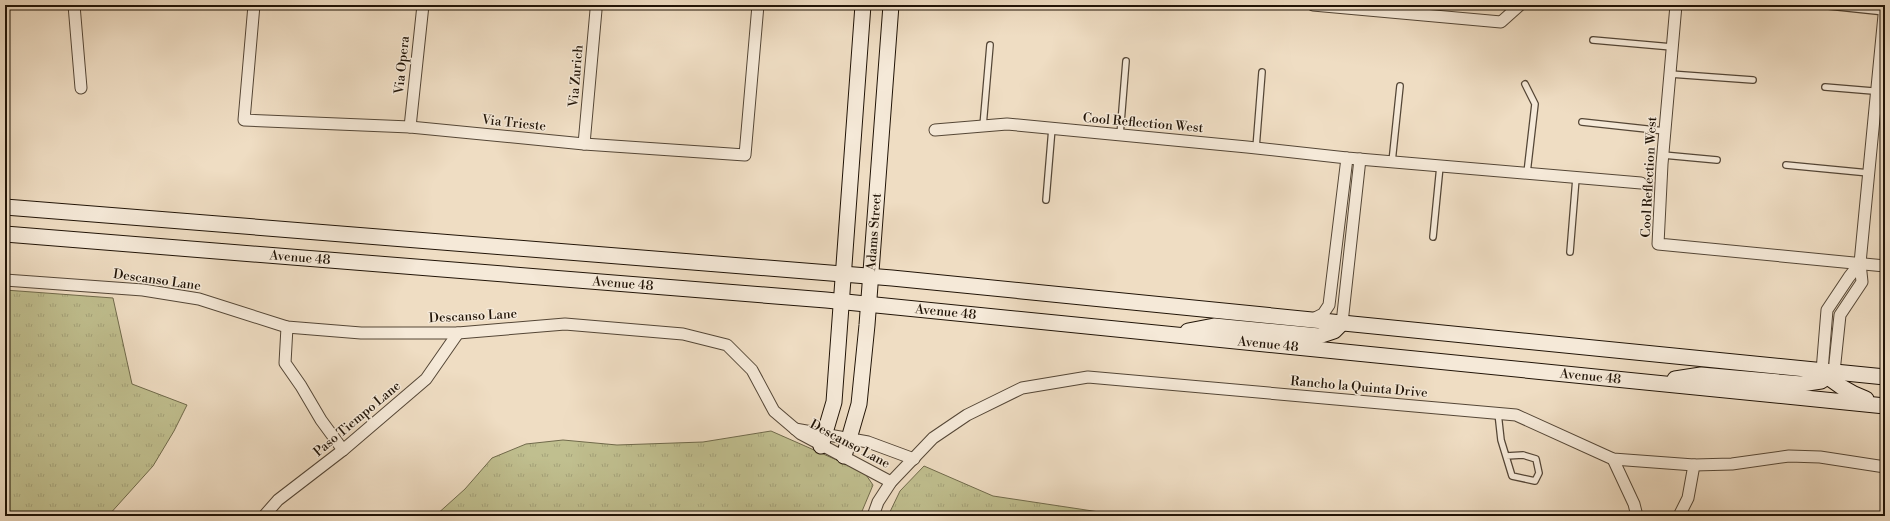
<svg xmlns="http://www.w3.org/2000/svg" width="1890" height="521" font-family="'Libre Bodoni',serif">
  <style>
    .grass { fill: url(#grass-tufts); stroke: #706a4b }
    .lines { fill: none; stroke-linecap: round; stroke-linejoin: round }
    .lane-casing { stroke: #544636; stroke-width: 8 }
    .street-casing { stroke: #544636; stroke-width: 13 }
    .secondary-casing { stroke: #211407; stroke-width: 17 }
    .lane { stroke: #f5e9d8; stroke-width: 5.5 }
    .street { stroke: #f5e9d8; stroke-width: 11 }
    .secondary { stroke: #f5e9d8; stroke-width: 15 }
    .labels { text-anchor: middle; dominant-baseline: central; stroke-width: 3; stroke-linejoin: round; paint-order: stroke }
    .street-label { font-size: 13px; fill: #211407; stroke: #f5e9d8 }
  </style>
  <defs>
    <pattern id="grass-tufts" width="24" height="20" patternUnits="userSpaceOnUse"><rect width="24" height="20" fill="#c0bf8f"/><path d="M3 7l-1-3M5 7V3M7 7l1-3M15 17l-1-3M17 17v-4M19 17l1-3" fill="none" stroke="#a5a37a"/></pattern>
  </defs>
  <rect width="100%" height="100%" fill="#efddc3"/>
  <filter id="stains"><feTurbulence type="fractalNoise" baseFrequency=".005" numOctaves="4"/><feColorMatrix values="0 0 0 0 .2 0 0 0 0 .09 0 0 0 0 .02 0 0 0 .5 -.17"/></filter>
  <radialGradient id="worn" r=".72"><stop offset=".6" stop-color="#630" stop-opacity="0"/><stop offset="1" stop-color="#630" stop-opacity=".3"/></radialGradient>
  <g class="grass">
    <path d="M5,290l108,8 19,86 55,21 -13,26 -21,35 -45,50h-103z"/>
    <path d="M771,431l93,41 9,13 -13,31h-425l30,-27 27,-31 34,-14 37,-4 54,5 86,-3z"/>
    <path d="M924,466l69,30 133,20h-238l12,-25z"/>
  </g>
  <g class="lines">
    <defs>
      <g id="lane">
        <path d="M1819,5l66,7"/>
        <path d="M1593,40l79,7"/>
        <path d="M1670,74l83,6"/>
        <path d="M1525,84l10,20 -8,69"/>
        <path d="M1825,87l60,5"/>
        <path d="M1582,122l83,9"/>
        <path d="M983,126l7,-81"/>
        <path d="M1120,135l6,-74"/>
        <path d="M1256,148l6,-76"/>
        <path d="M1663,155l54,5"/>
        <path d="M1392,162l8,-76"/>
        <path d="M1786,165l83,8"/>
        <path d="M1046,200l6,-72"/>
        <path d="M1433,237l7,-71"/>
        <path d="M1570,252l6,-74"/>
        <path d="M1498,413l3,27 11,36 23,5 4,-8 -3,-14 -13,-4 -17,1"/>
      </g>
      <g id="street">
        <path d="M74,5l7,83"/>
        <path d="M254,5l-10,115 166,7 174,17 161,11 13,-150"/>
        <path d="M1313,5l188,17 19,-17"/>
        <path d="M1676,5l-14,159 -4,80 227,22"/>
        <path d="M410,127l13,-122"/>
        <path d="M935,130l72,-6 240,23 100,11 294,25"/>
        <path d="M584,144l12,-134"/>
        <path d="M5,280l138,10 56,9 88,28 74,6h97l107,-9 118,10 44,11 25,25 22,41 27,23 90,48"/>
        <path d="M1311,320l12,-6 6,-9 18,-147"/>
        <path d="M1342,323l18,-164"/>
        <path d="M287,327l-2,36 16,23 20,34 22,30"/>
        <path d="M1822,371l5,-61 22,-33 11,-14"/>
        <path d="M1834,372l6,-57 22,-33 -2,-19 25,-258"/>
        <path d="M795,429l73,13 46,17"/>
        <path d="M1613,459l21,45 3,12"/>
        <path d="M264,516l14,-16 65,-50 83,-71 32,-46"/>
        <path d="M873,516l5,-14 13,-20 42,-44 34,-23 55,-27 66,-11 428,38 97,44 81,6 38,-1 57,-8 31,1 65,10"/>
        <path d="M1679,516l9,-18 6,-33"/>
      </g>
      <g id="secondary">
        <path d="M5,207l887,71 993,99"/>
        <path id="s1" d="M5,234l821,66 1059,106"/>
        <path d="M1188,331l26,-5 105,10 15,-5 8,-8"/>
        <path d="M1822,371c13,13 27,22 44,28"/>
        <path d="M1675,379l26,-4 100,9 20,-3 13,-9"/>
        <path d="M821,446l13,-44 29,-397"/>
        <path id="s2" d="M844,456l15,-52 8,-79 24,-320"/>
      </g>
    </defs>
    <use href="#lane" class="lane-casing"/>
    <use href="#street" class="street-casing"/>
    <use href="#secondary" class="secondary-casing"/>
    <use href="#lane" class="lane"/>
    <use href="#street" class="street"/>
    <use href="#secondary" class="secondary"/>
  </g>
  <g class="labels">
    <g class="street-label">
      <text transform="translate(402 65) rotate(-84)">Via Opera</text>
      <text transform="translate(576 76) rotate(-85)">Via Zurich</text>
      <text transform="translate(514 123) rotate(6)">Via Trieste</text>
      <text transform="translate(1143 123) rotate(5)">Cool Reflection West</text>
      <text transform="translate(1649 177) rotate(-87)">Cool Reflection West</text>
      <text stroke="none"><textPath href="#s2" startOffset="227">Adams Street</textPath></text>
      <text stroke="none"><textPath href="#s1" startOffset="296">Avenue 48</textPath></text>
      <text transform="translate(157 280) rotate(8)">Descanso Lane</text>
      <text stroke="none"><textPath href="#s1" startOffset="620">Avenue 48</textPath></text>
      <text stroke="none"><textPath href="#s1" startOffset="944">Avenue 48</textPath></text>
      <text transform="translate(473 316) rotate(-3)">Descanso Lane</text>
      <text stroke="none"><textPath href="#s1" startOffset="1268">Avenue 48</textPath></text>
      <text stroke="none"><textPath href="#s1" startOffset="1592">Avenue 48</textPath></text>
      <text transform="translate(1359 387) rotate(5)">Rancho la Quinta Drive</text>
      <text transform="translate(357 419) rotate(-40)">Paso Tiempo Lane</text>
      <text transform="translate(850 444) rotate(28)">Descanso Lane</text>
    </g>
  </g>
  <rect width="1890" height="521" fill="none" stroke="#efddc3" stroke-width="20"/>
  <rect x="6" y="6" width="1878" height="509" fill="none" stroke="#211407" stroke-width="2"/>
  <rect x="10" y="10" width="1870" height="501" fill="none" stroke="#211407"/>
  <rect width="100%" height="100%" filter="url(#stains)"/>
  <rect width="100%" height="100%" fill="url(#worn)"/>
</svg>
